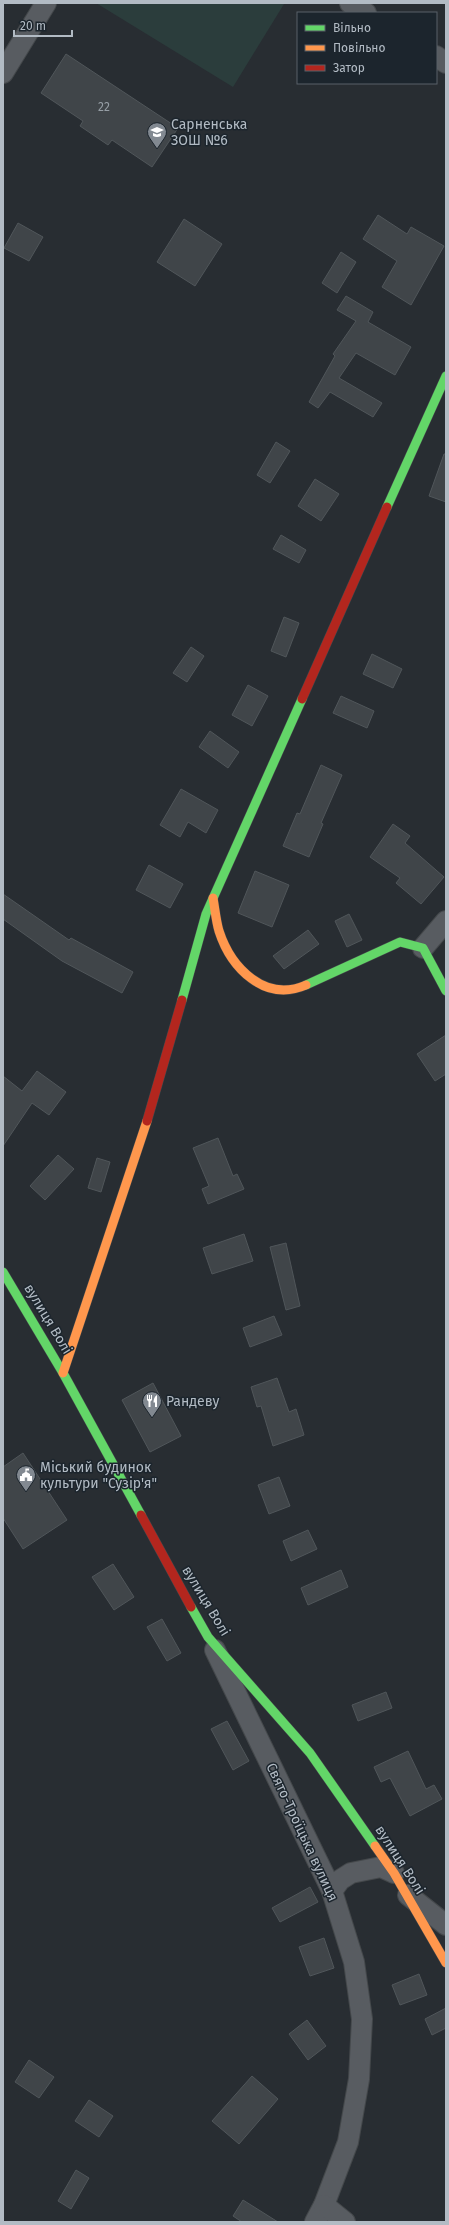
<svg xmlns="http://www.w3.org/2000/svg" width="449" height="2225" font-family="'Fira Sans',sans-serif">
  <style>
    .green { fill: #2b3d3c }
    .building { fill: #404549; stroke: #50565a }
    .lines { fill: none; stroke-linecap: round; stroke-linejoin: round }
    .street-casing { stroke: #44484b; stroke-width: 22 }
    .fast-casing { stroke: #44484b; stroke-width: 10 }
    .slow-casing { stroke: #44484b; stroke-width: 10 }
    .jam-casing { stroke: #44484b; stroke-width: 10 }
    .street { stroke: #585c61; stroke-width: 20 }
    .fast { stroke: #63d668; stroke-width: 9 }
    .slow { stroke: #ff974d; stroke-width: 9 }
    .jam { stroke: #b3261e; stroke-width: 9 }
    .labels { text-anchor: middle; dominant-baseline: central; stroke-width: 3; stroke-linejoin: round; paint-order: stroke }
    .number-label { font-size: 12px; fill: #969ea5 }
    .poi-label { font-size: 14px; fill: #b2bbc4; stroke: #1c252d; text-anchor: start }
    .street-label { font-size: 14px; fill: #b2bbc4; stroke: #1c252d }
  </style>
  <rect width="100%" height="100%" fill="#282d32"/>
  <path class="green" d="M96,3h187l1,1 -51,83z"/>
  <g class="building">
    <path d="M66,54l112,74 -26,39 -40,-27 -4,5 -28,-19 3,-5 -42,-28z"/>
    <path d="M378,215l29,19 4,-7 33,19 -33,59 -29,-18 15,-26 -34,-22z"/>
    <path d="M184,219l38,25 -27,42 -38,-24z"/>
    <path d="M18,223l25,14 -14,24 -25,-13z"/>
    <path d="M341,252l15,10 -19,31 -15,-10z"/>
    <path d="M346,296l27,16 -5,10 43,25 -16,28 -39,-22 -17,25 43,25 -9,14 -43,-25 -12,16 -9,-6 26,-46 -2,-2 23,-33 -19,-11z"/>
    <path d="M276,442l14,9 -20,32 -13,-8z"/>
    <path d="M444,454h2v48l-17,-6z"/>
    <path d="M315,479l24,15 -18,27 -23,-15z"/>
    <path d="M281,535l25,15 -7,13 -26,-14z"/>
    <path d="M284,617l15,6 -13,34 -15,-6z"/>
    <path d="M191,647l13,9 -17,26 -14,-9z"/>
    <path d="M372,654l30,15 -9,19 -30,-14z"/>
    <path d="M248,685l20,11 -16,30 -20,-11z"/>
    <path d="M341,696l33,15 -7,17 -34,-15z"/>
    <path d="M210,731l29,21 -11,16 -29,-21z"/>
    <path d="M321,765l21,10 -21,48 2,1 -14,33 -26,-11 14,-33 3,1z"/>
    <path d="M181,789l37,21 -12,23 -18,-11 -8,15 -20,-12z"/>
    <path d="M393,824l17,12 -5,7 39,34 -23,27 -25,-21 4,-5 -30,-21z"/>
    <path d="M149,865l34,19 -13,24 -34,-18z"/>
    <path d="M255,871l34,14 -17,42 -34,-14z"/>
    <path d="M3,894l66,46 2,-2 62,34 -11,21 -60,-32 -59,-42z"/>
    <path d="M349,914l13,26 -15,7 -12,-26z"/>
    <path d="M308,930l11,14 -35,25 -11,-13z"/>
    <path d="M446,1035v39l-11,7 -18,-27z"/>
    <path d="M37,1071l29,21 -17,23 -17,-12 -29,43v-70l19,15z"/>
    <path d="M218,1138l15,38 4,-2 7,15 -36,15 -6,-15 7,-3 -16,-38z"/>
    <path d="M58,1155l16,14 -29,31 -15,-14z"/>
    <path d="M97,1158l13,4 -9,30 -13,-4z"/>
    <path d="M244,1234l9,27 -41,13 -9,-26z"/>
    <path d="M286,1243l14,63 -14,4 -16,-63z"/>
    <path d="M274,1316l8,19 -32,12 -7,-19z"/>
    <path d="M277,1378l12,34 7,-3 8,26 -31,11 -12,-40 -4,1 -6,-20z"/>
    <path d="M153,1383l28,53 -31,16 -28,-52z"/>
    <path d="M23,1453l44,67 -44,29 -20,-31v-51z"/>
    <path d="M279,1477l11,29 -21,8 -11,-29z"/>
    <path d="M308,1530l9,19 -26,12 -8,-20z"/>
    <path d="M113,1564l21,33 -20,13 -22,-33z"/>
    <path d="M341,1570l7,17 -40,18 -7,-17z"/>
    <path d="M162,1619l19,34 -14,8 -20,-34z"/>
    <path d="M386,1692l6,16 -34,13 -6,-16z"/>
    <path d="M227,1721l22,40 -16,9 -22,-41z"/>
    <path d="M408,1751l18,38 8,-4 8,14 -32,17 -20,-38 -9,4 -7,-15z"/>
    <path d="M310,1887l8,15 -38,20 -8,-14z"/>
    <path d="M324,1938l10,30 -24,8 -11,-29z"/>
    <path d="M419,1974l8,21 -27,10 -8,-20z"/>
    <path d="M446,2008v20l-14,7 -7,-16z"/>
    <path d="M307,2020l19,26 -18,14 -19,-26z"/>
    <path d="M29,2060l25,17 -15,21 -24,-16z"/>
    <path d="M252,2076l26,23 -39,45 -27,-23z"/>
    <path d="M89,2100l24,16 -14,21 -24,-16z"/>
    <path d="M76,2170l13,8 -18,31 -13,-8z"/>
    <path d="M243,2200l35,22h-36l-9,-6z"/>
  </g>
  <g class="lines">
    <defs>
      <g id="street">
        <path d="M350,3l16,10"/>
        <path d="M436,56l10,7"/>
        <path d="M3,73l43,-70"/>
        <path d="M423,948l23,-27"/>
        <path d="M215,1650l117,241 22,71 8,57 -3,60 -11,63 -24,63 -9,17"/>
        <path d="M332,1891l8,-11 11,-7 30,-6 13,6"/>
        <path d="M408,1895l38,30"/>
        <path d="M324,2205l21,17"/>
      </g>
      <g id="fast">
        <path d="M387,507l59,-131"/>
        <path d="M306,985l94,-43 23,6 23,43"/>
        <path d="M182,1000l24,-86 96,-215"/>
        <path d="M3,1272l60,101 78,142"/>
        <path d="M191,1607l17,30 102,116 65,93"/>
      </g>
      <g id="slow">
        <path d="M213,898c2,11 3,23 6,33 12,37 46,72 87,54"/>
        <path d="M63,1373l84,-252"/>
        <path d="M375,1846l19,27 52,90"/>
      </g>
      <g id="jam">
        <path d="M302,699l85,-192"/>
        <path d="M147,1121l35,-121"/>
        <path d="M141,1515l50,92"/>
      </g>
    </defs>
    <use href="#street" class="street-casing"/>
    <use href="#fast" class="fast-casing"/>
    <use href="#slow" class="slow-casing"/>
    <use href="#jam" class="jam-casing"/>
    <use href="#street" class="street"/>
    <use href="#fast" class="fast"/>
    <use href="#slow" class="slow"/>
    <use href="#jam" class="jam"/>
  </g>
  <defs>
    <symbol id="school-pin" viewBox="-11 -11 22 30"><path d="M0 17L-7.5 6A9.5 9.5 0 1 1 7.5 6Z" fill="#828991" stroke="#1c252d"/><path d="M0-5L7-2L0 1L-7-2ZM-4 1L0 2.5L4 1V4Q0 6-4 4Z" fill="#fff"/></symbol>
    <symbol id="restaurant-pin" viewBox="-11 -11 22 30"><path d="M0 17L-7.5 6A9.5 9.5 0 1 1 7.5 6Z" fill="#828991" stroke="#1c252d"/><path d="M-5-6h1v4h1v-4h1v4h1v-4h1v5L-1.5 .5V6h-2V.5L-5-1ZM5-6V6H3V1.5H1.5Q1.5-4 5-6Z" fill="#fff"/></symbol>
    <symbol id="civic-pin" viewBox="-11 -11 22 30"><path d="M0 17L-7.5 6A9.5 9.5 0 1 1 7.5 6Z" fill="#828991" stroke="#1c252d"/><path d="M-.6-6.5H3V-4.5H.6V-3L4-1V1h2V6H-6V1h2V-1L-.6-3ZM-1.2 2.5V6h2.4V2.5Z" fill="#fff"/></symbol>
  </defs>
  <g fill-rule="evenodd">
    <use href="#school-pin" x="146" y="121" width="22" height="30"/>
    <use href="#restaurant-pin" x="141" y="1390" width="22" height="30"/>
    <use href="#civic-pin" x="15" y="1464" width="22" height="30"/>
  </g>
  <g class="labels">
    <g class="number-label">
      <text x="104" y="107">22</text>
    </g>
    <g class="poi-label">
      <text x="171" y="124">Сарненська<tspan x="171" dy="16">ЗОШ №6</tspan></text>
      <text x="166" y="1401">Рандеву</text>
      <text x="40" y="1467">Міський будинок<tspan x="40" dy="16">культури "Сузір'я"</tspan></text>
    </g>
    <g class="street-label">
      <text transform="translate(48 1319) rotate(59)">вулиця Волі</text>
      <text transform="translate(206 1601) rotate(59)">вулиця Волі</text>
      <text transform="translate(302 1832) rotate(65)">Свято-Троїцька вулиця</text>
      <text transform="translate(400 1860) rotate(57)">вулиця Волі</text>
    </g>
  </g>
  <rect width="449" height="2225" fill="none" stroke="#b2bbc4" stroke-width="8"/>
  <rect x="297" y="12" width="140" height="72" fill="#1c252d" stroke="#586169"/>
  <rect x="305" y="25" width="20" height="6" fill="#63d668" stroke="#586169"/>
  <text x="333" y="32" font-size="12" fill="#b2bbc4">Вільно</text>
  <rect x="305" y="45" width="20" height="6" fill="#ff974d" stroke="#586169"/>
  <text x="333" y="52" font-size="12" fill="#b2bbc4">Повільно</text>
  <rect x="305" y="65" width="20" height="6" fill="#b3261e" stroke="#586169"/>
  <text x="333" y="72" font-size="12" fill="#b2bbc4">Затор</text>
  <path d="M14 30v6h58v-6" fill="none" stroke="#b2bbc4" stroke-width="2"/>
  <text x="20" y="30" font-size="12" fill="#b2bbc4" stroke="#1c252d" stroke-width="3" paint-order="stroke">20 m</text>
</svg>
